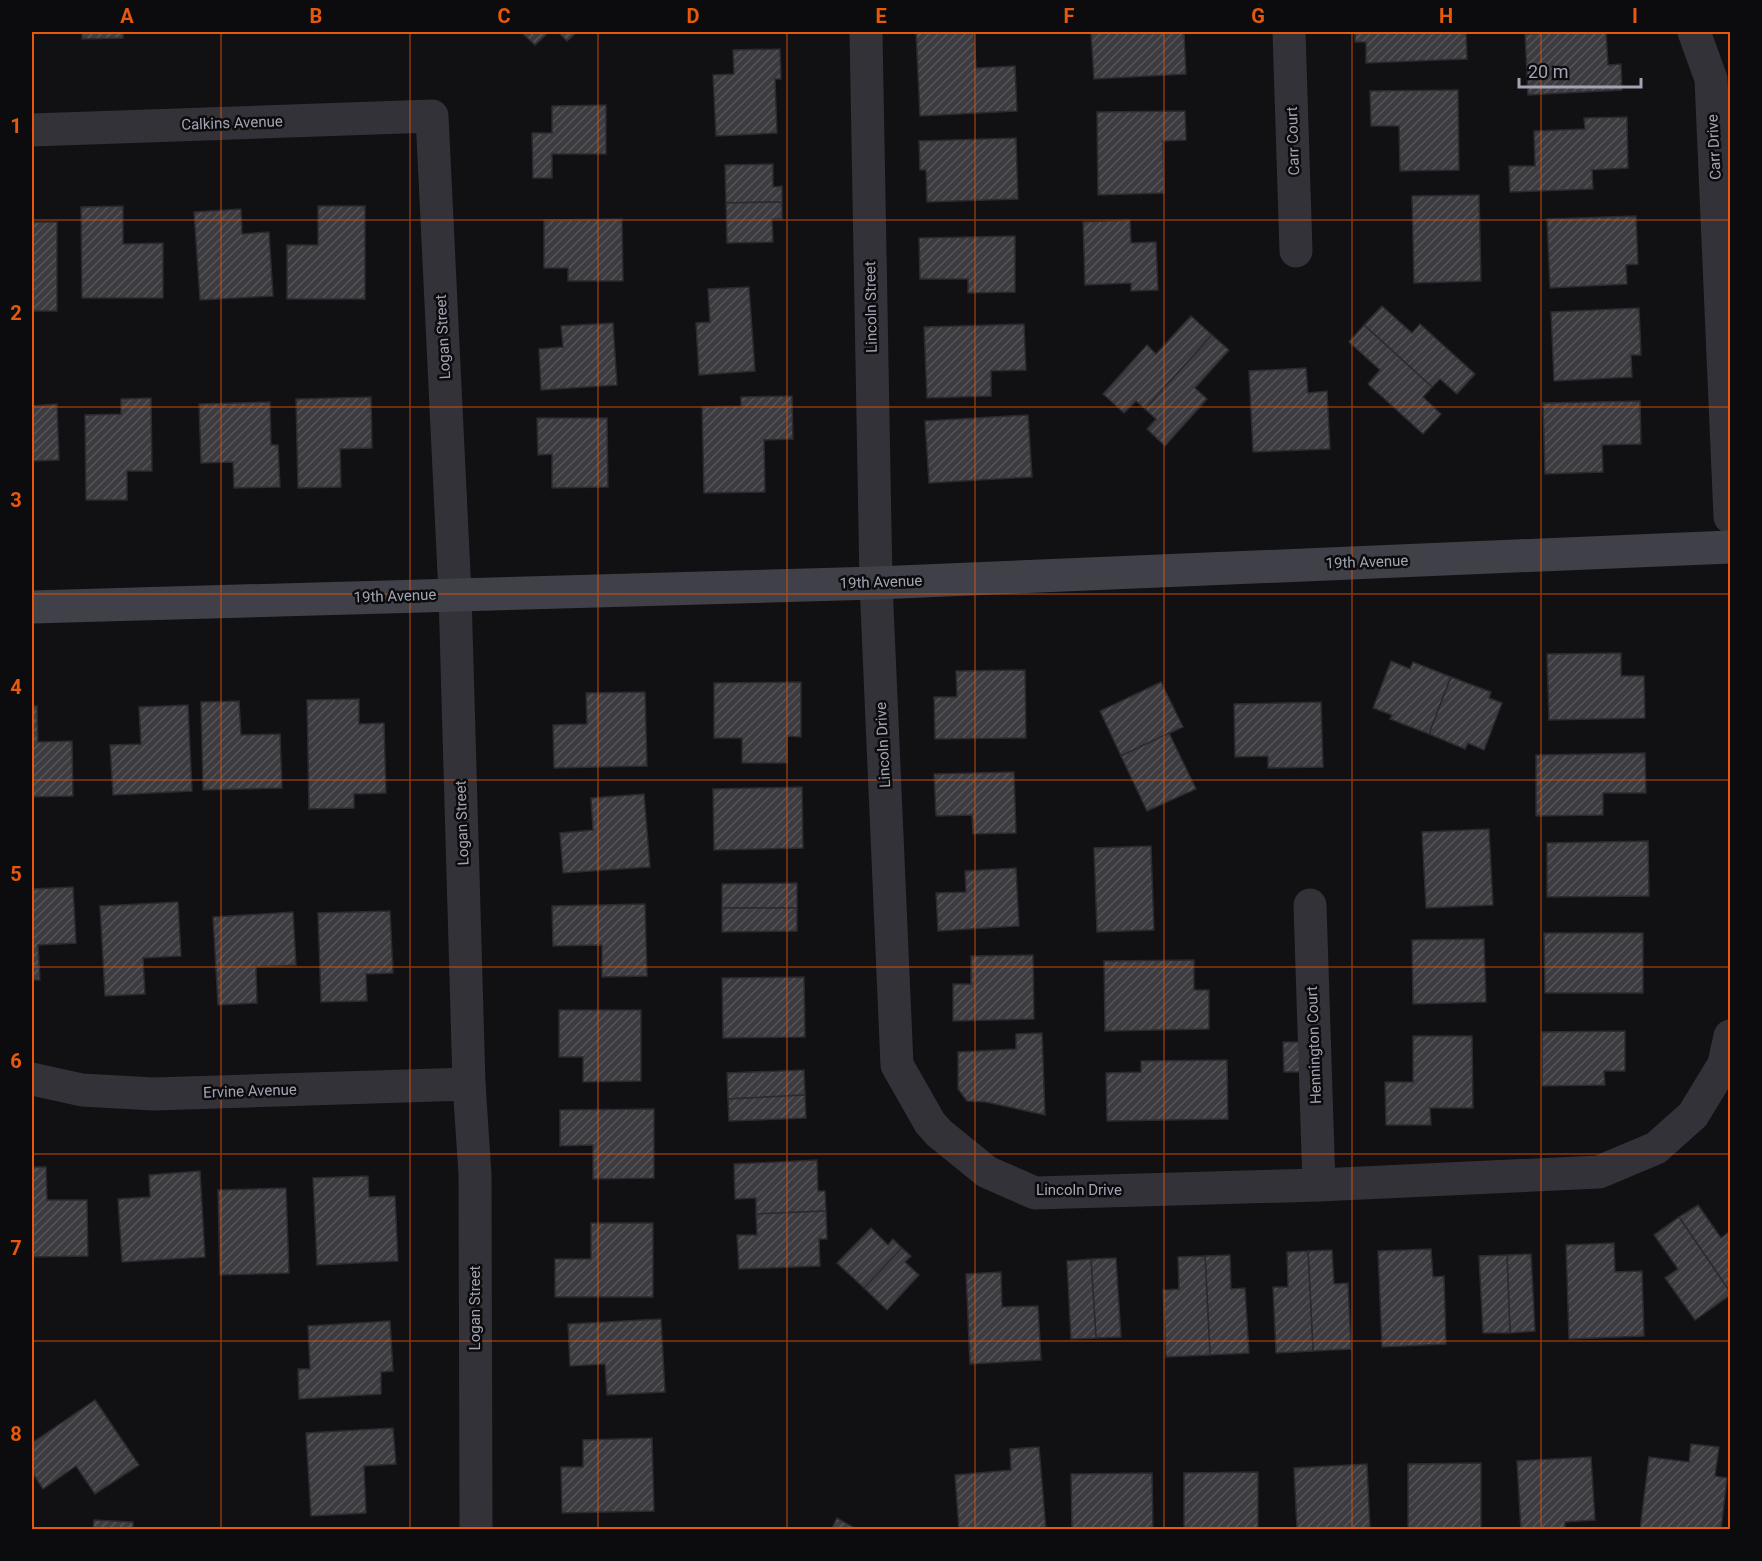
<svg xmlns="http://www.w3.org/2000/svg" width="1762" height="1561" font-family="Roboto,sans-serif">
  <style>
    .building { fill: url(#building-hatch); stroke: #2b2b2f; stroke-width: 1.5 }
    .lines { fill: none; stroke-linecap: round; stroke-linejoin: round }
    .street { stroke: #323238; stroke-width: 33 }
    .secondary { stroke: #404048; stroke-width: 33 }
    .grid { fill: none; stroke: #e8590c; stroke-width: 1.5; stroke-opacity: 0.55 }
    .labels { text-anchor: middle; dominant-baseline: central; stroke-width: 5; stroke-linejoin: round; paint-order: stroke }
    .street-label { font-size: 15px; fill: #a2a4b4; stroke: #0c0c0e }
    .neatline { fill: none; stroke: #e8590c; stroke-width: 2 }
    .grid-label { font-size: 20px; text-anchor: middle; font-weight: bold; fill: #e8590c }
  </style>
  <defs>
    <pattern id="building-hatch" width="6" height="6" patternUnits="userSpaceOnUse" patternTransform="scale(1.5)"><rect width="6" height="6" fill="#3b3b40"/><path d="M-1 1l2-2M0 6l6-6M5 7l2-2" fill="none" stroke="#545459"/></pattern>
  </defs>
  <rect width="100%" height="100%" fill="#111113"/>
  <g class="building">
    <path d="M82,32h41v6l-41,1z"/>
    <path d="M521,32h28l-14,13z"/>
    <path d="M558,32h19l-10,9z"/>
    <path d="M916,32h58l2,36 39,-2 2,45 -97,5z"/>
    <path d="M1091,32h93l2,42 -92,5z"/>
    <path d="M1355,32h111l1,27 -101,4v-21h-11z"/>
    <path d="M1580,32h26l2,33 13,-1 1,26 -94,5 -3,-61z"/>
    <path d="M780,49l1,30h-6l2,54 -61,3 -3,-61 21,-1 -1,-24z"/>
    <path d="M1458,90l1,80 -59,1 -1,-45h-28l-1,-35z"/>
    <path d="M606,105v49h-54v24h-19l-1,-45h20v-27z"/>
    <path d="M1185,111l1,29 -23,1 1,52 -66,2 -1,-83z"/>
    <path d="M1627,117l1,51 -36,2 1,19 -83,3 -1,-26h26l-1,-35 51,-2 -1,-11z"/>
    <path d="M1016,138l2,61 -91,3 -1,-32h-6l-1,-29z"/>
    <path d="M773,164v23l9,-1v16l-56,1 -1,-38z"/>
    <path d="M1479,195l2,86 -67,2 -2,-87z"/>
    <path d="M782,202v17h-10l1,23 -46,1 -1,-40z"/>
    <path d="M123,206v38l40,-1v55h-81l-1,-91z"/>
    <path d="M318,206h47v93h-78v-54h31z"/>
    <path d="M241,209l1,25 27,-2 4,64 -73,4 -6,-88z"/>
    <path d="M1636,216l2,48 -12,1 1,19 -77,4 -3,-69z"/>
    <path d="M622,219l1,62h-55v-13h-24v-48z"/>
    <path d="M1130,220l1,23 25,-1 2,48 -27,1v-8l-46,2 -2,-63z"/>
    <rect x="32" y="222" width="25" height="89"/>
    <path d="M1015,236v56l-47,1v-14h-48l-1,-41z"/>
    <path d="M749,287l6,84 -56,4 -3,-52 14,-1 -2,-33z"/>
    <path d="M1382,306l30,27 8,-9 55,50 -18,20 -17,-15 -8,8 -68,-62z"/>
    <path d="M1639,308l2,47h-10l1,22 -78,4 -3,-69z"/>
    <path d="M1191,316l21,19 -67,74 -9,-8 -12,12 -21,-19 44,-49 9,9z"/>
    <path d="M613,323l4,62 -76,5 -2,-41 24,-2 -2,-21z"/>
    <path d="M1024,324l2,46 -35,1v25l-64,2 -3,-71z"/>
    <path d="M1364,325l68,62 -9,10 18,17 -18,20 -55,-50 12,-14 -31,-28z"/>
    <path d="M1212,335l17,15 -34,38 12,11 -42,47 -18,-17 9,-10 -11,-10z"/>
    <path d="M1306,368l2,25 19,-2 3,58 -77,3 -4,-81z"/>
    <path d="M792,396l1,43 -29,1 1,52 -61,1 -2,-86 39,-1v-9z"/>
    <path d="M371,397l1,51 -32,1 1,38 -43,1 -2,-89z"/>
    <path d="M151,398l1,73h-25v29h-41l-1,-85 36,-1v-15z"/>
    <path d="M1640,401l1,43 -39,1 1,27 -58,2 -2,-71z"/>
    <path d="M270,402l1,43h7l2,42 -46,1 -1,-26 -32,1 -2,-59z"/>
    <path d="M57,404l2,56 -27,1v-55z"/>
    <path d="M1028,415l4,62 -103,6 -4,-62z"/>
    <path d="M537,418h70l1,69 -56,1v-34l-14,1z"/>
    <path d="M1621,653v23h23l1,42 -96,2 -2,-66z"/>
    <path d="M1391,661l19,8 3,-7 38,15 -22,57 -39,-15 2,-4 -19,-7z"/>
    <path d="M1025,670l1,68 -91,1 -1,-42h23l-1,-26z"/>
    <path d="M1451,677l40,15 -2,6 13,5 -18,47 -16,-7 -3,6 -36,-15z"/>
    <path d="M801,682v55l-14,-1v27h-45v-25h-28v-55z"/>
    <path d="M1161,682l22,45 -62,29 -21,-45z"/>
    <path d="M645,692l2,74 -93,2 -1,-43 34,-1 -1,-31z"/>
    <path d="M359,699v25l25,-1 2,70 -32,1v14l-45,1 -2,-109z"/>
    <path d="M239,701l2,34 39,-1 2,54 -79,2 -2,-88z"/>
    <path d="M1321,702l2,65 -55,1v-12l-33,1 -1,-53z"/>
    <path d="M188,705l4,86 -79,4 -3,-50 31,-1 -2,-37z"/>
    <path d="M32,706h5l1,36 34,-1 1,55 -41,1z"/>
    <path d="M1169,733l27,56 -49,22 -26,-55z"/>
    <path d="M1645,753l1,40h-43v22l-67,1v-61z"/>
    <path d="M1014,772l2,61 -43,1 -1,-19 -36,1 -2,-42z"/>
    <path d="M802,787l1,61 -89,2 -1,-61z"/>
    <path d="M644,794l6,73 -87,6 -3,-40 33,-3 -2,-32z"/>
    <path d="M1489,829l4,76 -67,3 -4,-76z"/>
    <path d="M1648,841l1,55 -102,1v-54z"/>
    <path d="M1151,846l3,84 -57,2 -3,-84z"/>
    <path d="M1016,868l3,58 -81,5 -2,-38 30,-1 -1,-21z"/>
    <path d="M797,883v25h-75v-24z"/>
    <path d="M73,887l3,56 -38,2 2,35h-8v-91z"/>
    <path d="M178,902l3,54 -38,2 2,36 -40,2 -5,-90z"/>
    <path d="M645,904l2,72 -45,1v-32l-49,1 -1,-40z"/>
    <path d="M722,908h75v23l-75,1z"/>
    <path d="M390,911l3,62 -27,1 1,27 -46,1 -3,-89z"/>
    <path d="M293,912l3,53 -40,2 1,36 -39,2 -5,-88z"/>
    <path d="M1544,933h99v60h-98z"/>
    <path d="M1484,939l2,63 -73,2 -1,-64z"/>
    <path d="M1033,955l1,64 -81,2v-37h18v-28z"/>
    <path d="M1194,960v30h15v39l-104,2 -1,-70z"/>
    <path d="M804,977l1,60 -82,1 -1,-60z"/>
    <path d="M559,1010h82v71l-58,1v-25h-24z"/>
    <path d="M1625,1031v40h-21l1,14 -63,1v-54z"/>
    <path d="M1042,1033l3,82 -59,-13 -19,-1 -9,-12v-37l58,-3v-15z"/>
    <path d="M1413,1036h59l1,72h-43l1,17h-45l-1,-43h28z"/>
    <path d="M1283,1042h18v30h-17z"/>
    <path d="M1227,1060l1,59 -121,2 -1,-48 35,-1v-11z"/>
    <path d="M804,1070l1,25 -77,4 -1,-26z"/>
    <path d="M805,1095l1,23 -77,3 -1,-22z"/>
    <path d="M654,1109v69l-61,1v-34l-33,1v-36z"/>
    <path d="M817,1160l1,31h7l1,20 -70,3v-16l-21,1 -1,-35z"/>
    <path d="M32,1167h14l1,33h40l1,56 -56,1z"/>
    <path d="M200,1171l5,86 -83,5 -4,-63 32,-2 -1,-22z"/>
    <path d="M368,1176l1,21 26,-1 3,65 -81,4 -4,-87z"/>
    <path d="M286,1188l3,85 -69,2 -2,-85z"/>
    <path d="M1698,1205l23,33 9,-7v61l-51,-75z"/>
    <path d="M826,1211l1,28h-8l1,27 -81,3 -2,-34h20l-1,-21z"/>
    <path d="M1679,1217l51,75v3l-35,25 -30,-42 13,-9 -24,-34z"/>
    <path d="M591,1223h62v74h-98v-38h36z"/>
    <path d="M871,1228l17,17 5,-6 9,9 -38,40 -27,-25z"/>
    <path d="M1614,1243l1,29 27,-1 2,65 -75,3 -3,-94z"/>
    <path d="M902,1248l9,8 -6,6 14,13 -32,35 -23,-22z"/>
    <path d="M1431,1249l2,28 11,-1 2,68 -64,3 -4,-96z"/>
    <path d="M1332,1250l2,34 14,-1 3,66 -38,2 -5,-100z"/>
    <path d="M1308,1251l5,100 -37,2 -3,-66h15l-1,-35z"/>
    <path d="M1531,1254l4,77 -25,2 -3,-78z"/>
    <path d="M1230,1255l1,34 14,-1 4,65 -39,2 -5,-99z"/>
    <path d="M1507,1255l3,78h-27l-4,-77z"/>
    <path d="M1205,1256l5,99 -44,2 -3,-67 16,-1 -1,-32z"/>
    <path d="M1116,1258l5,79 -25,1 -5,-79z"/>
    <path d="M1091,1259l5,79 -25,1 -4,-78z"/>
    <path d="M1001,1272l1,35 36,-1 3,54 -71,4 -4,-90z"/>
    <path d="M661,1319l4,73 -58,3 -2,-31 -35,2 -2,-42z"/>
    <path d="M390,1321l3,50 -12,1v22l-82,5 -1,-30h12l-2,-43z"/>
    <path d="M95,1400l44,65 -44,29 -19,-28 -33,23 -11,-17v-29z"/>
    <path d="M393,1428l3,36 -32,2 2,47 -55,3 -5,-83z"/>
    <path d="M652,1438l2,73 -92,2 -1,-46h22v-27z"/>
    <path d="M1691,1444l28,3 -4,29 12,2 -6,52h-81l9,-73 40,5z"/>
    <path d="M1039,1447l7,83h-87l-4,-55 56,-5 -1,-21z"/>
    <path d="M1591,1457l4,63 -30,2v8h-44l-4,-69z"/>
    <path d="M1481,1463v67h-73v-66z"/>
    <path d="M1367,1464l3,65 -73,1 -3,-62z"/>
    <path d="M1258,1472v58h-74v-57z"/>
    <path d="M1152,1473l1,57h-81l-1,-56z"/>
    <path d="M837,1518l21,12h-27z"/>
    <path d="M94,1520l39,2v8h-40z"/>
  </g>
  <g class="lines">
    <g class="street">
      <path d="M866,32l10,551 21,482 33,58 9,10 48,39 48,21 284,-8 280,-13 57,-24 37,-33 31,-51 6,-28"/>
      <path d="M1289,32l7,219"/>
      <path d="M1694,32l17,47 19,438"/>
      <path d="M32,130l400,-14 23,478 14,490 6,90 1,356"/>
      <path d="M1310,905l9,280"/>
      <path d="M32,1079l50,11 72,4 315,-10"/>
    </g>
    <path class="secondary" d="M32,607l844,-24 854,-36"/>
  </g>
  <path class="grid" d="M221,32v1498M410,32v1498M598,32v1498M787,32v1498M975,32v1498M1164,32v1498M1352,32v1498M1541,32v1498M32,220h1698M32,407h1698M32,594h1698M32,780h1698M32,967h1698M32,1154h1698M32,1341h1698"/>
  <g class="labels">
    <g class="street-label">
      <text transform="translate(232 123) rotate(-2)">Calkins Avenue</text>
      <text transform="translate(1293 141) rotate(-92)">Carr Court</text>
      <text transform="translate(1714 147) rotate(-93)">Carr Drive</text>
      <text transform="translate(871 307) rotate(-91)">Lincoln Street</text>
      <text transform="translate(443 337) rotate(-93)">Logan Street</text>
      <text transform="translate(1367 562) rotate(-2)">19th Avenue</text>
      <text transform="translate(881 582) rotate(-2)">19th Avenue</text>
      <text transform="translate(395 596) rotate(-2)">19th Avenue</text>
      <text transform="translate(883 745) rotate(-93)">Lincoln Drive</text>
      <text transform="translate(462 823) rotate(-92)">Logan Street</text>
      <text transform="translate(1314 1045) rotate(-92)">Hennington Court</text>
      <text transform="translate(250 1091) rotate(-2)">Ervine Avenue</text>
      <text x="1079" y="1190">Lincoln Drive</text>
      <text transform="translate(475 1308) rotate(-90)">Logan Street</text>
    </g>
  </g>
  <rect width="1762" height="1561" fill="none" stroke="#0c0c0e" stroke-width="66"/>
  <path d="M1519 78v9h122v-9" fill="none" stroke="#a2a4b4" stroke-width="3"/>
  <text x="1528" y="78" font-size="18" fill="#a2a4b4" stroke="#0c0c0e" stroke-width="4.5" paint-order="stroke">20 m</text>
  <rect x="33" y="33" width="1696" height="1495" class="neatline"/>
  <g class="grid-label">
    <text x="127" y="23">A</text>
    <text x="316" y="23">B</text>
    <text x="504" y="23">C</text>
    <text x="693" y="23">D</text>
    <text x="881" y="23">E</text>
    <text x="1069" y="23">F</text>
    <text x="1258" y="23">G</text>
    <text x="1446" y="23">H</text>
    <text x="1635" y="23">I</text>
    <text x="16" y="133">1</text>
    <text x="16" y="320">2</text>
    <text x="16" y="507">3</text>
    <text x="16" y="694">4</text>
    <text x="16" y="881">5</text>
    <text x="16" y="1068">6</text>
    <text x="16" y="1255">7</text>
    <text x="16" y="1441">8</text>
  </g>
</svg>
